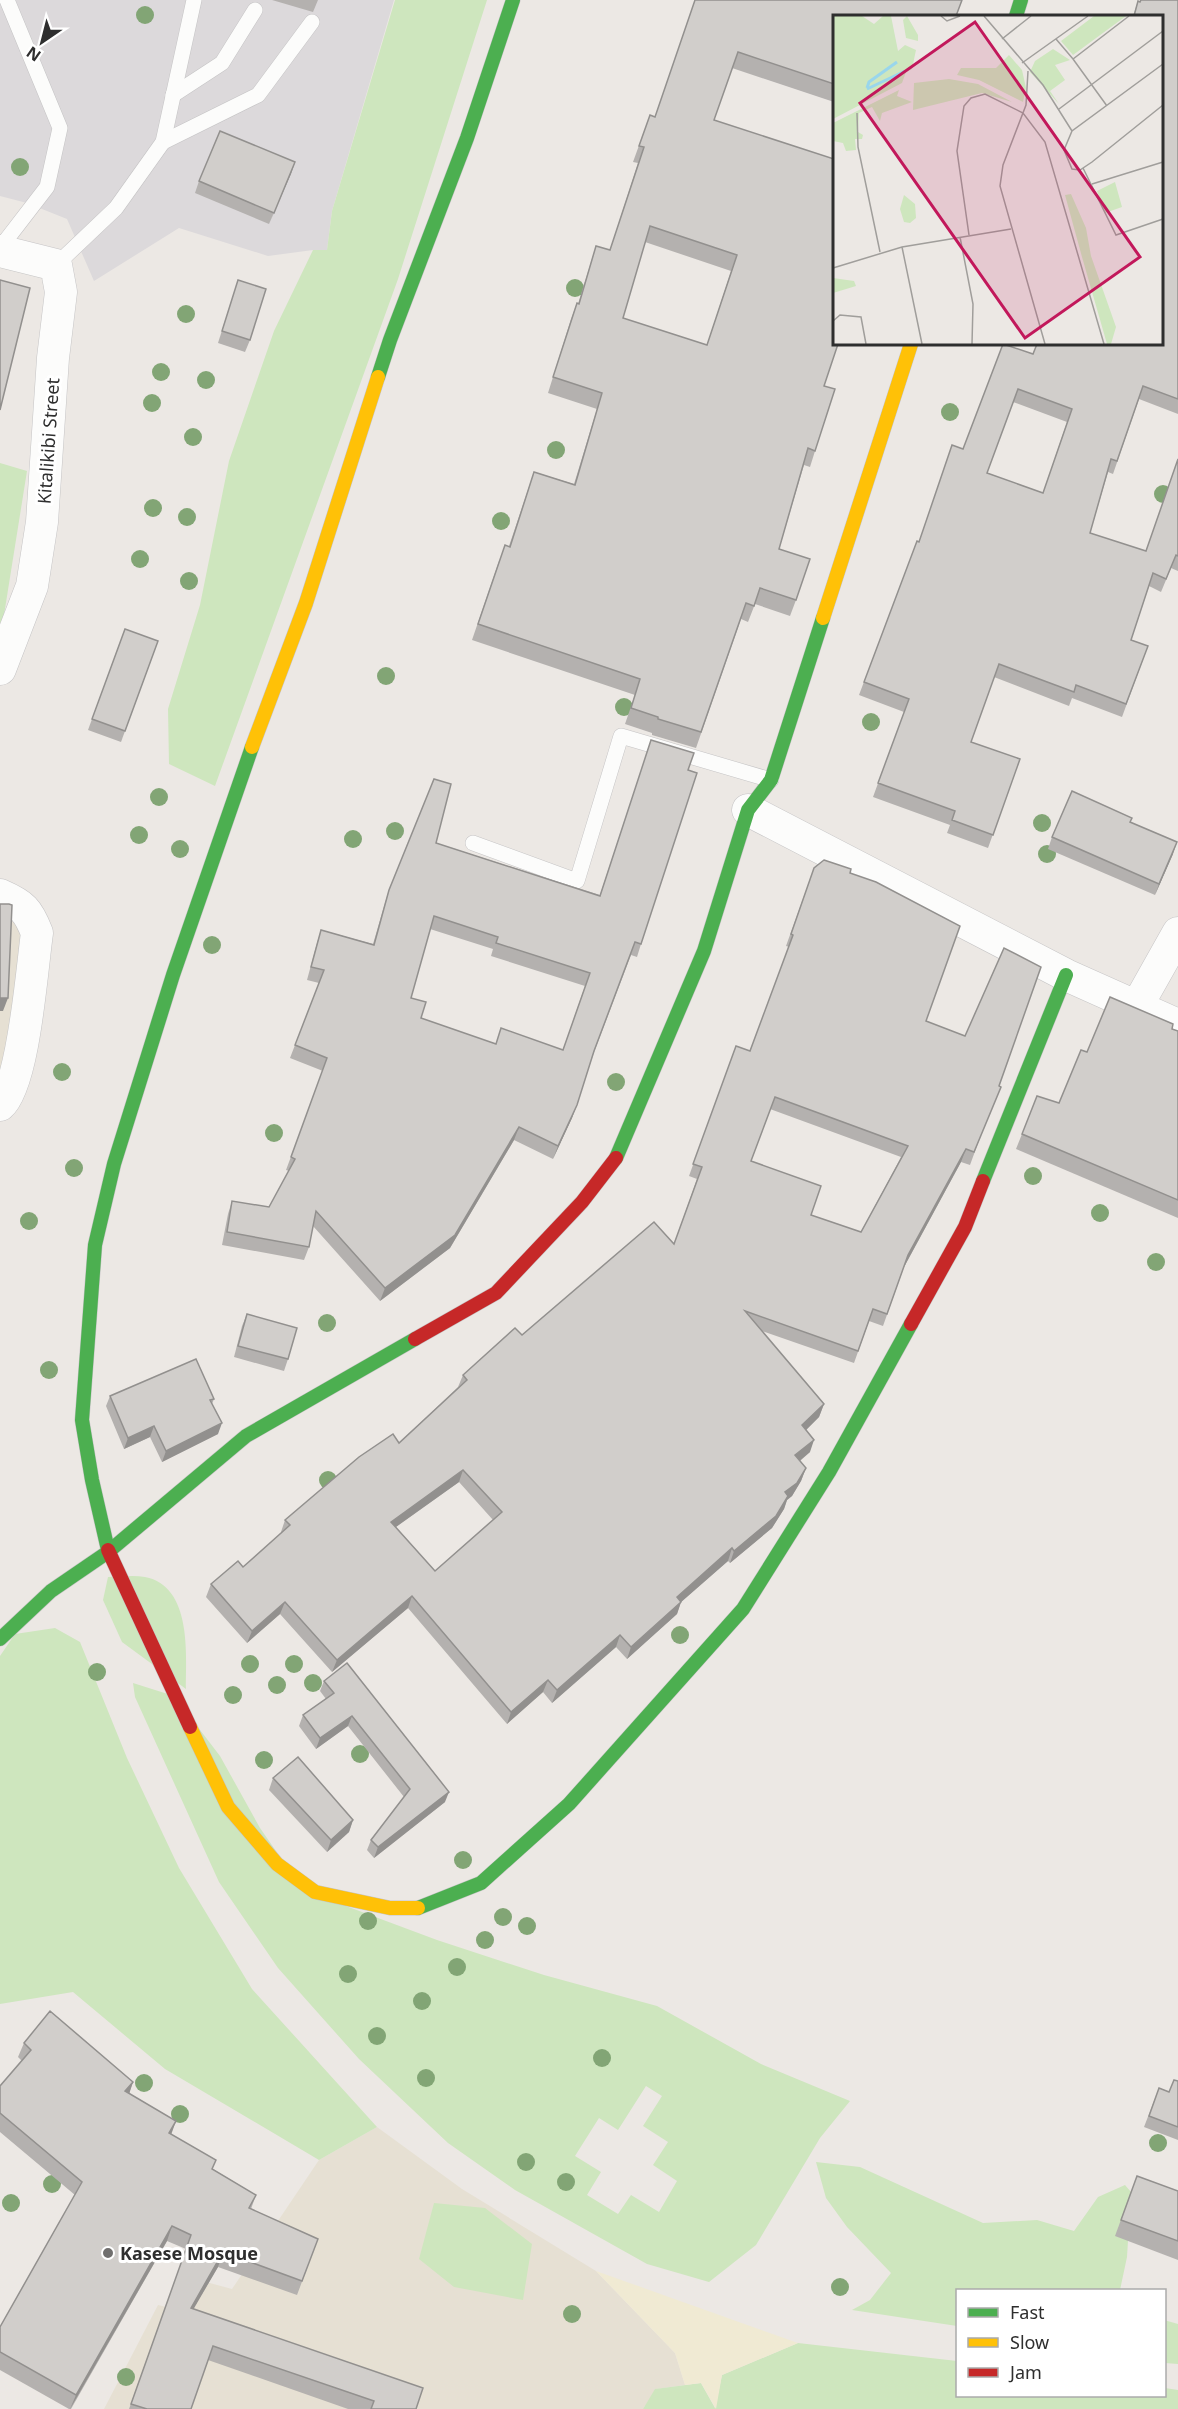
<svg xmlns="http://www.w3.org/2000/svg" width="1178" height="2409" font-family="'Noto Sans',sans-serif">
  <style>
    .industrial { fill: #dcd9db }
    .education { fill: #e6e0d3 }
    .green { fill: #cee6be; fill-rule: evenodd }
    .sand { fill: #f0ead3 }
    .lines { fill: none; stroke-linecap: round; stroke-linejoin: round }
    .lane-casing { stroke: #c5c4c5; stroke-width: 16 }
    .street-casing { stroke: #c5c4c5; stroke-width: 33 }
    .fast-casing { stroke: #c5c4c5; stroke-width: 15 }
    .slow-casing { stroke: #c5c4c5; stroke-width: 15 }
    .jam-casing { stroke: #c5c4c5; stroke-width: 15 }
    .lane { stroke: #fcfcfb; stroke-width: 15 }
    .street { stroke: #fcfcfb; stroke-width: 32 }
    .fast { stroke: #4caf50; stroke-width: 14 }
    .slow { stroke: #ffc107; stroke-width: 14 }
    .jam { stroke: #c62828; stroke-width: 14 }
    .tree { fill: #82a575 }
    .wall { fill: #b4b1af; fill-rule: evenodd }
    .shaded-wall { fill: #92908e }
    .building { fill: #d1cecb; stroke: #92908e; stroke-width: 1.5; fill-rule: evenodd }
    .poi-dot { fill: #706f6e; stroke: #fff; stroke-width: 2 }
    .labels { text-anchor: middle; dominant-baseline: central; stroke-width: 6; stroke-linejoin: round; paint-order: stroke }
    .street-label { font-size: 18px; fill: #2e2e2e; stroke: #fff }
    .poi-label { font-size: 18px; font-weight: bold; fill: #2e2e2e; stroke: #fff; text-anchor: start }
    .inset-river { fill: none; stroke: #99d6ec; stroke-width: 3 }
    .inset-road { fill: none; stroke: #a09e9b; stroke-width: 1.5 }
    .view { fill: #c2185b; fill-opacity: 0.15; stroke: #c2185b; stroke-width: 3 }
    .inset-edge { fill: none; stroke: #2e2e2e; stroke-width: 3 }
  </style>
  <rect width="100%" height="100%" fill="#ece8e4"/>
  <path class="industrial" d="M0,0h394l-62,211 -5,39h-14l-45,6 -89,-28 -85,53 -27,-62 -40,-16 -27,-7z"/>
  <g class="education">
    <path d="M0,889l34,30 -34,154z"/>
    <path d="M377,2127l85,62 134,82 79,82 10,32 -29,4 -13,20h-539l54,-104 30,7 18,-30 26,7 87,-129z"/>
  </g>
  <g class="green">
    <path d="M395,0h92l-89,279 -183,507 -46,-22 -1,-55 32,-104 29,-144 45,-130 39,-81h14l5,-39z"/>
    <path d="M0,463l27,8 -27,169z"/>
    <path d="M108,1577c11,0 25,-2 37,0 47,9 41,77 41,112l-64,-47 -19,-42z"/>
    <path d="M55,1628l25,14 47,116 52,110 73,121 125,138 -58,33 -154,-91 -92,-77 -73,12v-348l15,-22z"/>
    <path d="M133,1683l41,13 46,60 40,72 43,62 134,50 107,35 113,31 104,58 89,37 -30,37 -64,107 -47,37 -62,-18 -132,-74 -67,-47 -89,-84 -81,-91 -59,-86 -84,-185zM646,2086l16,10 -19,30 25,16 -15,23 24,16 -18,31 -28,-17 -13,19 -31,-19 14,-23 -26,-16 24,-38 19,12z"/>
    <path d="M816,2162l44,5 123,56 54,-3 37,11 24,-34 27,-12 6,7 -4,65 -7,33h-162l-1,36 -105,-16 18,-10 21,-27 -44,-46 -21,-29z"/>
    <path d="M434,2203l51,5 47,36 -9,56 -69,-13 -35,-28z"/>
    <path d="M1164,2320l14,4v40l-13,-1z"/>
    <path d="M798,2343l159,18 1,35h206l1,-8 13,2v19h-535l12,-20 46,-6 14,25 7,-33z"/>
  </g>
  <path class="sand" d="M596,2271l202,72 -76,32 -6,34 -15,-26 -16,2 -10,-32z"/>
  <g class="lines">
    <defs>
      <g id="lane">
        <path d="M173,95l49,-32 33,-53"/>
        <path d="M163,142l95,-47 54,-73"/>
        <path d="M0,248l47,-61 13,-59 -53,-128"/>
        <path d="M56,265l60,-57 47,-66 31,-142"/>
        <path d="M473,843l104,38 44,-145 150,44"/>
      </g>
      <g id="street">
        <path d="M0,251l56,14 5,27 -8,66 -11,164 -10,64 -32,83"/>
        <path d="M748,810l318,165 112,50"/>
        <path d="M0,895c23,10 28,15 37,38 -5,34 -13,152 -37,172"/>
        <path d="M1137,1006l41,-73"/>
      </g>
      <g id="fast">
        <path d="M1016,16l5,-16"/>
        <path d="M378,377l12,-37 77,-202 46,-138"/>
        <path d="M616,1158l88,-207 44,-141 23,-30 52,-162"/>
        <path d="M983,1181l83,-206"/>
        <path d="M108,1550l-16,-70 -10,-60 13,-175 19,-81 59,-189 79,-228"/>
        <path d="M0,1639l51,-48 57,-39 138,-116 169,-97"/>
        <path d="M418,1908l63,-25 88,-79 174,-195 86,-137 82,-148"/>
      </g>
      <g id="slow">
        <path d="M823,618l88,-274"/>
        <path d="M252,747l54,-144 72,-226"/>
        <path d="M190,1727l38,80 49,57 38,28 75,16h28"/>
      </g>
      <g id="jam">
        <path d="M911,1324l54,-97 18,-46"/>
        <path d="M415,1339l81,-46 86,-91 34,-44"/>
        <path d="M108,1550l82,177"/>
      </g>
    </defs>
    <use href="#lane" class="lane-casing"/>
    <use href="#street" class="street-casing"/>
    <use href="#fast" class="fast-casing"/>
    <use href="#slow" class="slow-casing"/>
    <use href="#jam" class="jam-casing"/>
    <use href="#lane" class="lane"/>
    <use href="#street" class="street"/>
    <use href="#fast" class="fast"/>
    <use href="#slow" class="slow"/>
    <use href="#jam" class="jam"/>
  </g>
  <g class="tree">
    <circle cx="145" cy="15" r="9"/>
    <circle cx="20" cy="167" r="9"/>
    <circle cx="575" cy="288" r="9"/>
    <circle cx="186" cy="314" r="9"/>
    <circle cx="161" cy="372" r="9"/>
    <circle cx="206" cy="380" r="9"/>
    <circle cx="152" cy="403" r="9"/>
    <circle cx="950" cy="412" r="9"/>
    <circle cx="193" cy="437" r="9"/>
    <circle cx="556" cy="450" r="9"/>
    <circle cx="1163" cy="494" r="9"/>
    <circle cx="153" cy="508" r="9"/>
    <circle cx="187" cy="517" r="9"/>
    <circle cx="501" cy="521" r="9"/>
    <circle cx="140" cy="559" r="9"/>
    <circle cx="189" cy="581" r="9"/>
    <circle cx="386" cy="676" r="9"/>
    <circle cx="624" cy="707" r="9"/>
    <circle cx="871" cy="722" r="9"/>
    <circle cx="159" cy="797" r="9"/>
    <circle cx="1042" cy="823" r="9"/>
    <circle cx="395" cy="831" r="9"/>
    <circle cx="139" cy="835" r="9"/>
    <circle cx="353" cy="839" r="9"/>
    <circle cx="180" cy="849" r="9"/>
    <circle cx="1047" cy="854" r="9"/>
    <circle cx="212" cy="945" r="9"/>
    <circle cx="62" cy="1072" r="9"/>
    <circle cx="616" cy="1082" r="9"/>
    <circle cx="274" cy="1133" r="9"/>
    <circle cx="74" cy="1168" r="9"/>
    <circle cx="1033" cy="1176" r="9"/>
    <circle cx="1100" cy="1213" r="9"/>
    <circle cx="29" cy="1221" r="9"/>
    <circle cx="1156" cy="1262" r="9"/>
    <circle cx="327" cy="1323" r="9"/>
    <circle cx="49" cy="1370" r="9"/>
    <circle cx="328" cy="1480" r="9"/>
    <circle cx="680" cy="1635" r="9"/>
    <circle cx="250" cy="1664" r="9"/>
    <circle cx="294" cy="1664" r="9"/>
    <circle cx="97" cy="1672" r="9"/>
    <circle cx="313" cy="1683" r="9"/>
    <circle cx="277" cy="1685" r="9"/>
    <circle cx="233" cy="1695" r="9"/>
    <circle cx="360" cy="1754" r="9"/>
    <circle cx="264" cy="1760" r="9"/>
    <circle cx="463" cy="1860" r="9"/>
    <circle cx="503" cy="1917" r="9"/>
    <circle cx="368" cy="1921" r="9"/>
    <circle cx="527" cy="1926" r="9"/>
    <circle cx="485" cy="1940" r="9"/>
    <circle cx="457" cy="1967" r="9"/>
    <circle cx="348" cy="1974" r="9"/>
    <circle cx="422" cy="2001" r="9"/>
    <circle cx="377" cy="2036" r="9"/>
    <circle cx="602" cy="2058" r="9"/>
    <circle cx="426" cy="2078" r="9"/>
    <circle cx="144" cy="2083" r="9"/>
    <circle cx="180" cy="2114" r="9"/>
    <circle cx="1158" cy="2143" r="9"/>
    <circle cx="526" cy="2162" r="9"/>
    <circle cx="566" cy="2182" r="9"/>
    <circle cx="52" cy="2184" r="9"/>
    <circle cx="11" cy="2203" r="9"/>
    <circle cx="840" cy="2287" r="9"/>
    <circle cx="572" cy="2314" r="9"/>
    <circle cx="126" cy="2377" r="9"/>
  </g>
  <g class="wall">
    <path d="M272,0h46l-5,12z"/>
    <path d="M695,0l139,16v86l-102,-34 -18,52 110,266 -9,65 -5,16 -6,-2 -25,84 17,51 -6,16 -35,-12 -7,18 -7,-3 -45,129 -44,-13v-2l-27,-9 10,-29 -163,-55 27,-79 10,-15 25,-74 40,12 23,-75 -49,-16 23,-74 6,-16 1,1 13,-42 5,-16 14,4 28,-87 -5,-1 17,-47 5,2zM645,242l86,29 -24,74 -84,-27z"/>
    <path d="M1178,0v414l-39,-15 -26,75 -5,-2 -18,61 56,18 32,-92v112l-7,-3 -10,24 -12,-6 -18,54 17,6 -26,71 -50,-19 -3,8 -75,-29 -23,65 49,17 -32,89 -41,-15 3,-8 -77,-28 31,-85 -45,-17 58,-154 2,1 44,-93 70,-95 128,-10v-328h-28l5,-15zM1013,402l54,20 -24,71 -56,-20z"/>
    <path d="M295,162l-26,62 -74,-31 4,-12z"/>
    <path d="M238,280l12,60 -5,12 -27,-9z"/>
    <path d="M125,629l33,12 -37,101 -33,-12z"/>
    <path d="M651,740l37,30 -47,174 -4,13 -6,-2 -38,100 -21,63 -19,41 -39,-19 -64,108 -70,53 -67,-75 -4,21 -5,13 -82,-15 6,-31 4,-13 37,6 20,-36 -3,-1 37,-99 -33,-13 29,-75 -12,-3 10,-37 4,-13 52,14 12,-41 4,-13 47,-47 164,52zM430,929l63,20 -2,7 94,30 -22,64 -68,-6 -74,-26 -10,-20z"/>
    <path d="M1130,822l43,32 -18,41 -107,-46 4,-12z"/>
    <path d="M814,868l36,5 76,148 73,65 -29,79 -9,-3 -57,105 -21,59 -14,-5 -15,42 -92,-32 62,73 -5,13 -13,13 4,22 -10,9 6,7 -5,13 -9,15 -5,4 -3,9 -12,19 -42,35 -2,-2 -47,41 -4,12 -50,45 -11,-12 -64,56 -9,-11 -36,32 -99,-116 -76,64 -52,-58 -33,29 -41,-46 5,-13 32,-17 39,-34 -1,-1 4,-12 114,-77 59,-56 5,-12 59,-40 152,-91 23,-65 -8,-3 47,-130 14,5 39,-104 -3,-1zM770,1109l131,48 -40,75 -50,-17 -60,-54zM459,1482l34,38 -58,51 -39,-44z"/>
    <path d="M1172,1029l6,2v187l-162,-69 6,-15 37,-31z"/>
    <path d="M247,1314l41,45 -4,12 -50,-14 8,-31z"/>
    <path d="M110,1396l104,3 -2,5 6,30 -56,28 -12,-25 -26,12 -18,-43z"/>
    <path d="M324,1681l121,121 -71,56 -7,-8 4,-10 33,-43 -56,-71 -32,23 -17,-23 4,-11 23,-16 -6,-8z"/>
    <path d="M273,1778l80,42 -4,12 -22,20 -58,-62z"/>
    <path d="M24,2043l109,39 -4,12 42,40 42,35 43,26 -5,14 67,30 -21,56 -79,-28 -25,42 223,100h-68l-140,-49 -17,49h-62l57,-160 -19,-8 -96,168h-2l-69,-39v-43l75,-132 -75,-63v-46l22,-25 -4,-4z"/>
    <path d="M1178,2081v59l-34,-13 15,-39 10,4z"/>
    <path d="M1137,2176l41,15v69l-63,-24z"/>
  </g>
  <g class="shaded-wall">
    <path d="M295,162l-4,12 -22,50 5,-11z"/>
    <path d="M1177,842l-4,12 -18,41 4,-11z"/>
    <path d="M0,998h8l-5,13h-3z"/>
    <path d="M577,1105l-5,13 -19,41 5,-13z"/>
    <path d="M519,1127l-5,13 -64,108 -70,53 5,-13z"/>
    <path d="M966,1149l-5,13 -57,105 4,-12z"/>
    <path d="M824,1404l-5,13 -21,21 4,-13z"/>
    <path d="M222,1423l-4,11 -56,28 4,-11z"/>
    <path d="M154,1426l-4,11 -26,12 4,-11z"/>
    <path d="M814,1440l-4,12 -19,16 4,-13z"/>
    <path d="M806,1468l-5,13 -9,15 -5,4 -3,9 -12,19 -42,35 4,-12z"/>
    <path d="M463,1470l-4,12 -73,52 5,-12z"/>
    <path d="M732,1548l-4,13 -56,49 5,-13z"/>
    <path d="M412,1596l-4,12 -76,64 5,-12z"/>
    <path d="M285,1602l-5,12 -33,29 5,-12z"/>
    <path d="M681,1602l-4,12 -50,45 4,-12z"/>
    <path d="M620,1635l-4,12 -64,56 5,-13z"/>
    <path d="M548,1680l-5,12 -36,32 4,-12z"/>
    <path d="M352,1716l-4,10 -32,23 4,-11z"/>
    <path d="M449,1792l-4,10 -71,56 4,-11z"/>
    <path d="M353,1820l-4,12 -22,20 4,-12z"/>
    <path d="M133,2082l-5,15 -3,-6z"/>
    <path d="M176,2121l-5,14 -2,-2z"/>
    <path d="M172,2226l-5,15 -97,168 6,-14z"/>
    <path d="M223,2252l-5,15 -32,55 5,-14z"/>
  </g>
  <g class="building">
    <path d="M695,0h267l-6,16h-122v68l-96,-32 -24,68 120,39v185h4l-14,42 11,3 -20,62 -7,-3 -29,101 31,10 -14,41 -36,-12 -6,18 -8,-3 -45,129 -43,-13v-2l-27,-9 9,-29 -162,-55 27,-79 5,2 24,-75 41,13 27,-92 -49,-16 24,-74 2,1 17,-58 14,4 34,-103 -5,-1 11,-31 5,2zM650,226l87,29 -30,90 -84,-27z"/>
    <path d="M1141,0h37v399l-35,-13 -26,75 -6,-2 -21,74 56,18 32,-92v97l-2,-1 -10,24 -13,-6 -22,67 17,6 -22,58 -50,-19 -2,7 -75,-28 -28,78 49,17 -27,76 -41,-15 3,-9 -77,-28 31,-84 -45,-17 53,-141 2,1 33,-97 11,4 40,-105 30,10 4,-10h124v-328h-27l4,-15 2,1zM1018,389l54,20 -29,84 -56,-20z"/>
    <path d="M220,131l75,31 -21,51 -75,-32z"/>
    <path d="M0,280l30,8 -30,122z"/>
    <path d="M238,280l28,9 -16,51 -28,-9z"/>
    <path d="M125,629l33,12 -33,90 -33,-12z"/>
    <path d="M651,740l43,13 -6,17 9,3 -56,171 -6,-2 -41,109 -17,54 -19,41 -39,-19 -64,108 -70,53 -69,-77 -7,36 -82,-15 5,-31 37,6 26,-48 -4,-2 36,-99 -32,-13 29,-75 -13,-3 10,-37 53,15 15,-55 45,-111 17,5 -15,59 164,53zM434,916l64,21 -2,6 94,30 -27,77 -62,-22 -5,16 -75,-26 5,-16 -15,-4z"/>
    <path d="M1072,791l60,27 -2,4 47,20 -18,42 -107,-47z"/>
    <path d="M824,860l27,9 -1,4 26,9 84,44 -34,95 39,15 39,-88 37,19 -42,119 2,1 -27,65 -8,-3 -58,106 -21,59 -14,-5 -15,42 -113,-40 79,93 -22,21 12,15 -19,15 11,13 -9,15 -12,9 3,4 -12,20 -42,35 -2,-3 -55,49 4,5 -50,45 -11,-12 -63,55 -9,-10 -37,32 -99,-116 -75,64 -52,-58 -33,29 -41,-47 27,-23 5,6 47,-42 -5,-5 74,-63 34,-23 6,9 68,-63 -4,-5 52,-47 7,7 132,-113 20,22 28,-77 -9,-3 43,-118 14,5 43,-116 -2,-1 23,-66zM775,1097l133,49 -47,86 -50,-17 10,-29 -70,-25zM463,1470l39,42 -67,59 -44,-49z"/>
    <path d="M0,904h9l3,1 -4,93h-8z"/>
    <path d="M1110,997l63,27 -1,5 6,2v169l-156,-66 15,-38 22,7 22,-53 6,2z"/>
    <path d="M247,1314l50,14 -9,31 -50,-13z"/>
    <path d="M196,1359l18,40 -4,1 12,23 -56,28 -12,-25 -26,12 -18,-42z"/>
    <path d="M347,1663l102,129 -71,55 -7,-7 39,-51 -58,-73 -32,22 -17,-23 31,-22 -10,-12z"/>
    <path d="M298,1757l55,63 -22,20 -58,-62z"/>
    <path d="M50,2011l83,71 -8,9 51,30 -7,12 47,27 -4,9 44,26 -7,13 69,31 -16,42 -79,-29 -32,56 232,80 -7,21h-45l3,-8 -161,-55 -22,63h-44l-16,-5 60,-169 -19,-9 -96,169 -76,-43v-25l82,-145 -82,-69v-27l31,-36 -7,-7z"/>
    <path d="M1174,2080l4,1v46l-29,-11 10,-28 10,4z"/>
    <path d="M1137,2176l41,15v50l-57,-21z"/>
  </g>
  <circle class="poi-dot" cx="108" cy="2253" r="6"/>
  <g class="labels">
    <g class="street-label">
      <text transform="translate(48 441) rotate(-86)">Kitalikibi Street</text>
    </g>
    <g class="poi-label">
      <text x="120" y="2253">Kasese Mosque</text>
    </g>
  </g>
  <g transform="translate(833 15)">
    <rect width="330" height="330" fill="#ece8e4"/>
    <path d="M0,1h29l12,8 9,-8h8l7,35 7,-6 11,5 -4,19 -6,3 -4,11 -69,36zM74,1l11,19v6l-12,-3 -3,-18zM261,1h32l-53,39 -12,-14zM220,34l17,11 -15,5 10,15 -15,11 9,13 -29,-32 5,-11zM176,40l13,15 4,18 -3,14 -44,-22 -22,-5 4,-7h35zM116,64l29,5 34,18 -30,-9 -69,17 1,-27zM66,75l-2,6 15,6 -30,11 -2,8 -8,-14 -13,6 -1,19 5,3 -1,4h-7l1,11 -10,1 -3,-8 -10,-2v-18zM282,167l7,25 -17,6 -8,-22zM238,179l15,34 5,28 25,71 -5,17h-4l-25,-87 -17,-62zM71,180l11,9 1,14 -6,5 -6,-1 -4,-13zM0,263l21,3 2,5 -23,7z" fill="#cee6be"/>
    <path class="inset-river" d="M34,73l2,-6 28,-20M34,74l38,-18"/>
    <path class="inset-road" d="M108,1l6,5 13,-5M151,1l59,69 29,46M169,24l29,-23M223,24l17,20 56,-43M240,44l34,47M189,48l66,-47M330,49l-91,67 -8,19 8,19 8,1 12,-8 71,-57M195,56l-2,34 -23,60 -3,21 45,158M226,94l104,-78M24,98l1,34 22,105M250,153l33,67 47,-16M259,169l71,-22M136,220l-12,-84 7,-45 7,-8 14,-4 38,19 22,29 59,202M127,222l13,67 -1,40M69,232l20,97M0,253l69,-21 109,-18M0,306l7,-6 21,2 5,27"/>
    <path class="view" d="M142,7l165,235 -115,81 -165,-235z"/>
    <rect width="330" height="330" class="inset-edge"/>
  </g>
  <rect x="956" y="2289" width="210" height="108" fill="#ffffff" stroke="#ababab" stroke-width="1.5"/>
  <rect x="968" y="2308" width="30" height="9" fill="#4caf50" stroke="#ababab" stroke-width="1.5"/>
  <text x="1010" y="2319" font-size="18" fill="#2e2e2e">Fast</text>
  <rect x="968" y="2338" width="30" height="9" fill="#ffc107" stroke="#ababab" stroke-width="1.5"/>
  <text x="1010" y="2349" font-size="18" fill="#2e2e2e">Slow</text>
  <rect x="968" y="2368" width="30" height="9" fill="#c62828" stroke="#ababab" stroke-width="1.5"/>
  <text x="1010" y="2379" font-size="18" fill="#2e2e2e">Jam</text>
  <g transform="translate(42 42) rotate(215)" stroke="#ffffff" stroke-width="4.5" paint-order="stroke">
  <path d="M0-4.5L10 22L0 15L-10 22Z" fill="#2e2e2e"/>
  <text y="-9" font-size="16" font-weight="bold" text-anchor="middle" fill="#2e2e2e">N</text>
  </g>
</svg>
